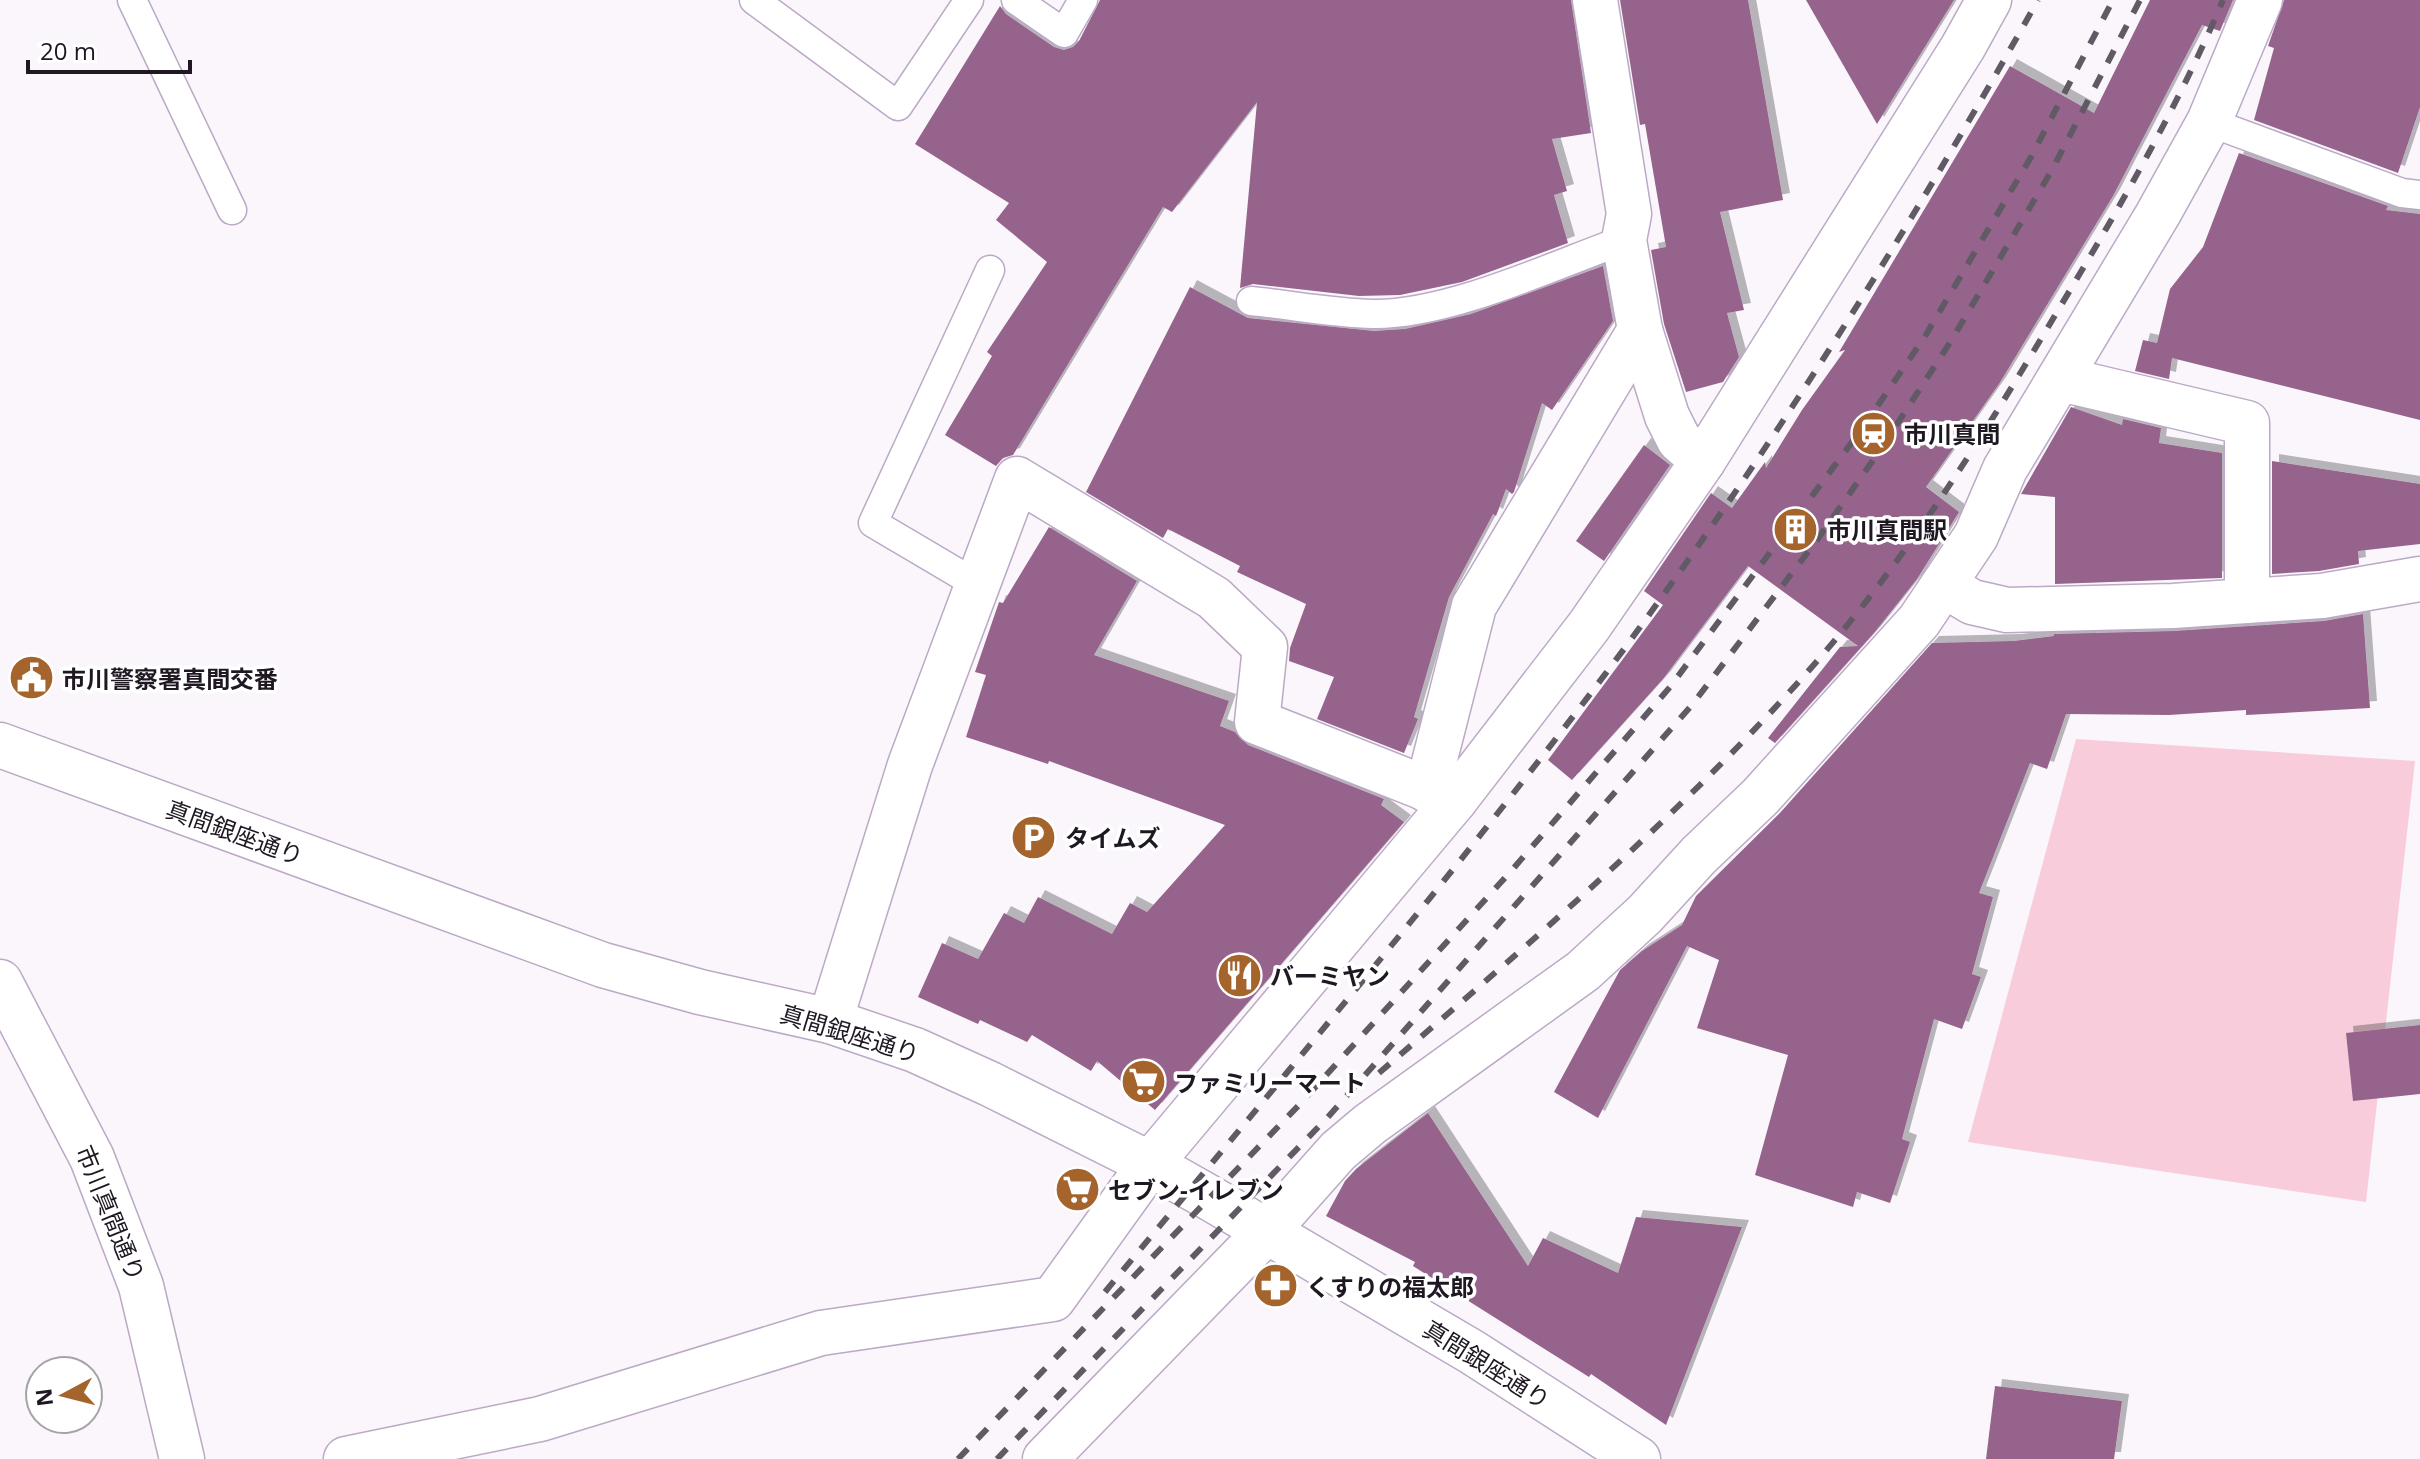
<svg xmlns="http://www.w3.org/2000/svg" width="2420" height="1459" font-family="'Open Sans','Noto Sans JP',sans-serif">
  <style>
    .green { fill: #f8ccdb }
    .building { fill: #96648c; filter: url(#shadow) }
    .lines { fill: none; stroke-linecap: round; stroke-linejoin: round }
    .service-casing { stroke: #bca9c6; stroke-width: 31 }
    .minor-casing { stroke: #bca9c6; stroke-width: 47 }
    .tertiary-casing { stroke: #bca9c6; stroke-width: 47 }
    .service { stroke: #fff; stroke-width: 28 }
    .minor { stroke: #fff; stroke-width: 44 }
    .tertiary { stroke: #fff; stroke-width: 44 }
    .rail { stroke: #605a64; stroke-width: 6; stroke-dasharray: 14 14; stroke-linecap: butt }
    .labels { text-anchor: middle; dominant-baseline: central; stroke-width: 7; stroke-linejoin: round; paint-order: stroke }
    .poi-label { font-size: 24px; font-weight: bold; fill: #1f1823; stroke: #fff; text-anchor: start }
    .street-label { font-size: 24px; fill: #1f1823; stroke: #fff }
  </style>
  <defs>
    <filter id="shadow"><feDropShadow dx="7" dy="-7" stdDeviation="0" flood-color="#0004"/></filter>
  </defs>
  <rect width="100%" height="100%" fill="#faf6fc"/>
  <path class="green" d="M2076,739l339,22 -49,441 -398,-60z"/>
  <g class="building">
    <path d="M1100,0h471l20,133 -39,6 15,52 -13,4 14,48 -106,39 -62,13 -41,1 -106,-12 -13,4 17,-186 -85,110 -9,-5 -150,248 -10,3 -7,8 -51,-31 47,-79 -5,-4 60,-90 -51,-42 13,-17 -94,-59 85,-138 6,8 48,33 10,3 9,-3 6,-6z"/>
    <path d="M1620,0h128l35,200 -63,12 24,98 -17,3 12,44 -16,25 -37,10 -22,-68 -13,-74 15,-3 -21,-123 -5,1z"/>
    <path d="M1806,0h148l-77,124z"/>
    <path d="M2150,0h83l-13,31 -18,-6 -89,171 -114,188 -73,103 33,25 -42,67 -43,54 -99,110 -7,-5 72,-91 18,-1 -110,-80 -85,113 -91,101 -24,-20 115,-155 -19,-14 67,-98 21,15 33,-46 1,6 36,-58 43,-60 -6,2 171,-286 84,47z"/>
    <path d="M2284,0h136v107l-22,66 -144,-53 20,-72 -6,-2z"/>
    <path d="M2239,153l149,53 -2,4 34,4v206l-248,-62 -3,21 -34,-8 8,-31 14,3 13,-54 33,-42z"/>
    <path d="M1603,266l10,55 -61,89 -10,-7 -28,89 -2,2 -6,-5 -10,27 -3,-2 -44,83 -35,120 4,2 -14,34 -87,-34 17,-42 -45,-16 1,-13 16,-44 -69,-32 3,-6 -72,-37 -5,9 -77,-46 104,-205 58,31 126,13 31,-2 66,-15z"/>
    <path d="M2071,407l51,18 1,-6 38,9 -2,15 63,10v125l-167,6v-87l-34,-3z"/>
    <path d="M1644,445l26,20 -66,96 -28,-20z"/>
    <path d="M2272,461l148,23v60l-62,7 1,13 -40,7 -47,3z"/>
    <path d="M1049,527l88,54 -43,74 135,46 -9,25 15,6 13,13 136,54 -3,6 23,17 -249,288 -58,-49 -6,10 -59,-36 -5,7 -47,-22 -2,4 -60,-27 24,-54 36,16 26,-46 20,10 14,-26 74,37 18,-31 17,9 78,-87 -176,-64 -1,3 -82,-27 20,-62 -11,-3 24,-70 4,1z"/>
    <path d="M2363,614l7,94 -124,7v-5l-77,5 -103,-1 -19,55 -17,-6 -51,130 14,4 -21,77 9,3 -19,52 -28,-10 -32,120 8,3 -20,61 -33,-11 -4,15 -98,-32 33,-120 -91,-27 22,-68 -32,-14 -89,172 -44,-26 66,-122 22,-19 40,-26 14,-29 83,-82 153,-171 82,-2 40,-5v-2l120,-3 150,-10z"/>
    <path d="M2420,1025v69l-67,7 -7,-68z"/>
    <path d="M1428,1113l100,153 15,-28 75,35 18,-56 106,10 -76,198 -75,-51 -2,3 -176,-111 2,-4 -89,-46 19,-35 11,-12z"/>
    <path d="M1995,1386l127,15 -8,58h-128z"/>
  </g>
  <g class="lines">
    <defs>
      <g id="service">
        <path d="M132,0l100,210"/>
        <path d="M754,0l144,106 71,-106"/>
        <path d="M1016,0l48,33 19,-33"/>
        <path d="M2209,122l193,71 18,2"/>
        <path d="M1251,301c40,4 82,12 122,13 75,1 179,-48 251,-74"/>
        <path d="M978,585l-105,-62 117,-253"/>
      </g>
      <g id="minor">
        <path d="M1595,0l34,214 -5,26 16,90 27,86 12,24 24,21"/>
        <path d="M2061,379l186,44v178"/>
        <path d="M1944,585l28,17 35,8 166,-4 149,-10 98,-17"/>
        <path d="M1427,790l47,-184 166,-276"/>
        <path d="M830,1021l80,-256 107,-286 197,119 51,49 -8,75 198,78"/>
        <path d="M346,1459l194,-40 281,-86 232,-34 97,-135 305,-364 134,-174 114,-165 260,-414 26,-47"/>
        <path d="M1045,1459l221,-227 72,-81 32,-27 213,-153 62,-57 54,-59 61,-58 159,-176 57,-85 29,-67 153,-255 51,-92 51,-122"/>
      </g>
      <g id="tertiary">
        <path d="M0,745l603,220 97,27 130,29 85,29 75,34 160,80 60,34 262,154 166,107"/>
        <path d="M0,982l92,176 49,128 41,173"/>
      </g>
    </defs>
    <use href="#service" class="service-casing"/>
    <use href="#minor" class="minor-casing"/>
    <use href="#tertiary" class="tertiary-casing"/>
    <use href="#service" class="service"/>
    <use href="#minor" class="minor"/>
    <use href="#tertiary" class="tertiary"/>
    <g class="rail">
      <path d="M1379,1073c152,-131 306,-261 439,-413 93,-107 167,-227 239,-348 61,-102 120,-203 166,-312"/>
      <path d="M1105,1292c175,-212 354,-422 519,-643 152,-206 289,-426 414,-649"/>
      <path d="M958,1459l342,-355 212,-234 158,-183 191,-257 63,-92 107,-181 82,-157"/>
      <path d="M997,1459l331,-342 364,-412 125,-165 66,-94 68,-105 101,-171 88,-170"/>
    </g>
  </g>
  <defs>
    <symbol id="station-disc" viewBox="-11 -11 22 22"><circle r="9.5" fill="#a4642c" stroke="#fff"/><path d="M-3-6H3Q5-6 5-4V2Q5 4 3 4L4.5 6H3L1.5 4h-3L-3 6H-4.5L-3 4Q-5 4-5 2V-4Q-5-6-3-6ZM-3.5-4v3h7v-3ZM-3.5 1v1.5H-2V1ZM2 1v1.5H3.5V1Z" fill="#fff"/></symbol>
    <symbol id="building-disc" viewBox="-11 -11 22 22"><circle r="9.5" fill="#a4642c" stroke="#fff"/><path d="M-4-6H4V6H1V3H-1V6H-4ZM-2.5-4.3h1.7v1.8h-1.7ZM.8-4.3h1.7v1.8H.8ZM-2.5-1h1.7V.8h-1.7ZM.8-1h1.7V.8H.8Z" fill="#fff"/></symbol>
    <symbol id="civic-disc" viewBox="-11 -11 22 22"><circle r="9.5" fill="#a4642c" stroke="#fff"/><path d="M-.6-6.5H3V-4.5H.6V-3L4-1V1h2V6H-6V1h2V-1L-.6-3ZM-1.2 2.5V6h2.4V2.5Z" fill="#fff"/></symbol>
    <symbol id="parking-disc" viewBox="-11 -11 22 22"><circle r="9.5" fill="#a4642c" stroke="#fff"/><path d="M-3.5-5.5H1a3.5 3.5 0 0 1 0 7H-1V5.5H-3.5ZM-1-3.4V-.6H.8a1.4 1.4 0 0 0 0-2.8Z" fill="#fff"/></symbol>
    <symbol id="restaurant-disc" viewBox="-11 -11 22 22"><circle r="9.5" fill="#a4642c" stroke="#fff"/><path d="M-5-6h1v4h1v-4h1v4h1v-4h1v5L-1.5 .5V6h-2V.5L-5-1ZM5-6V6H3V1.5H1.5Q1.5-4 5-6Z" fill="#fff"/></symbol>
    <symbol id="supermarket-disc" viewBox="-11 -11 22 22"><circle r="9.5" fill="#a4642c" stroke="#fff"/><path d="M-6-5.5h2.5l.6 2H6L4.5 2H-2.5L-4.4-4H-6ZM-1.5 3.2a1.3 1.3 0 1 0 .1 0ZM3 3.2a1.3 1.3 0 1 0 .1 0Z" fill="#fff"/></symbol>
    <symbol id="pharmacy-disc" viewBox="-11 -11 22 22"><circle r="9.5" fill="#a4642c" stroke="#fff"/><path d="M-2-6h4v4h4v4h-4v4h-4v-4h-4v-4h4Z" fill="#fff"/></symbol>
  </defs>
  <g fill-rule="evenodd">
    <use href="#station-disc" x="1848" y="408" width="51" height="51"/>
    <use href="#building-disc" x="1770" y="504" width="51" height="51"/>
    <use href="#civic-disc" x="6" y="652" width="51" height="51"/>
    <use href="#parking-disc" x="1008" y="812" width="51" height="51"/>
    <use href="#restaurant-disc" x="1214" y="950" width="51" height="51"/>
    <use href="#supermarket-disc" x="1118" y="1056" width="51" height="51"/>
    <use href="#supermarket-disc" x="1052" y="1164" width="51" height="51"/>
    <use href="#pharmacy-disc" x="1250" y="1260" width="51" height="51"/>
  </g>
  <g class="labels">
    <g class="poi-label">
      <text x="1904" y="433">市川真間</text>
      <text x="1827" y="529">市川真間駅</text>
      <text x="62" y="678">市川警察署真間交番</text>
      <text x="1065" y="837">タイムズ</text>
      <text x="1270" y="975">バーミヤン</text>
      <text x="1174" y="1082">ファミリーマート</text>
      <text x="1108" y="1189">セブン-イレブン</text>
      <text x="1306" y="1286">くすりの福太郎</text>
    </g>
    <g class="street-label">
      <text transform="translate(235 832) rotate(20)">真間銀座通り</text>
      <text transform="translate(850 1033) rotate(17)">真間銀座通り</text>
      <text transform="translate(111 1213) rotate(68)">市川真間通り</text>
      <text transform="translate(1487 1364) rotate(32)">真間銀座通り</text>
    </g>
  </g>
  <g transform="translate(64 1395) rotate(263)"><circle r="38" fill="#ffffff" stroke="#a5a3a7" stroke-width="2"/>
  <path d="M0-6L14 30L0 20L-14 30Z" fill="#a4642c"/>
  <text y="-12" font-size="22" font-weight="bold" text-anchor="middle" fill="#1f1823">N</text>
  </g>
  <path d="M28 60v12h162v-12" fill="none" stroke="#1f1823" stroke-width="4"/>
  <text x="40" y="60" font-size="24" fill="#1f1823" stroke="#ffffff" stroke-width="6" paint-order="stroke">20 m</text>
</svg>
